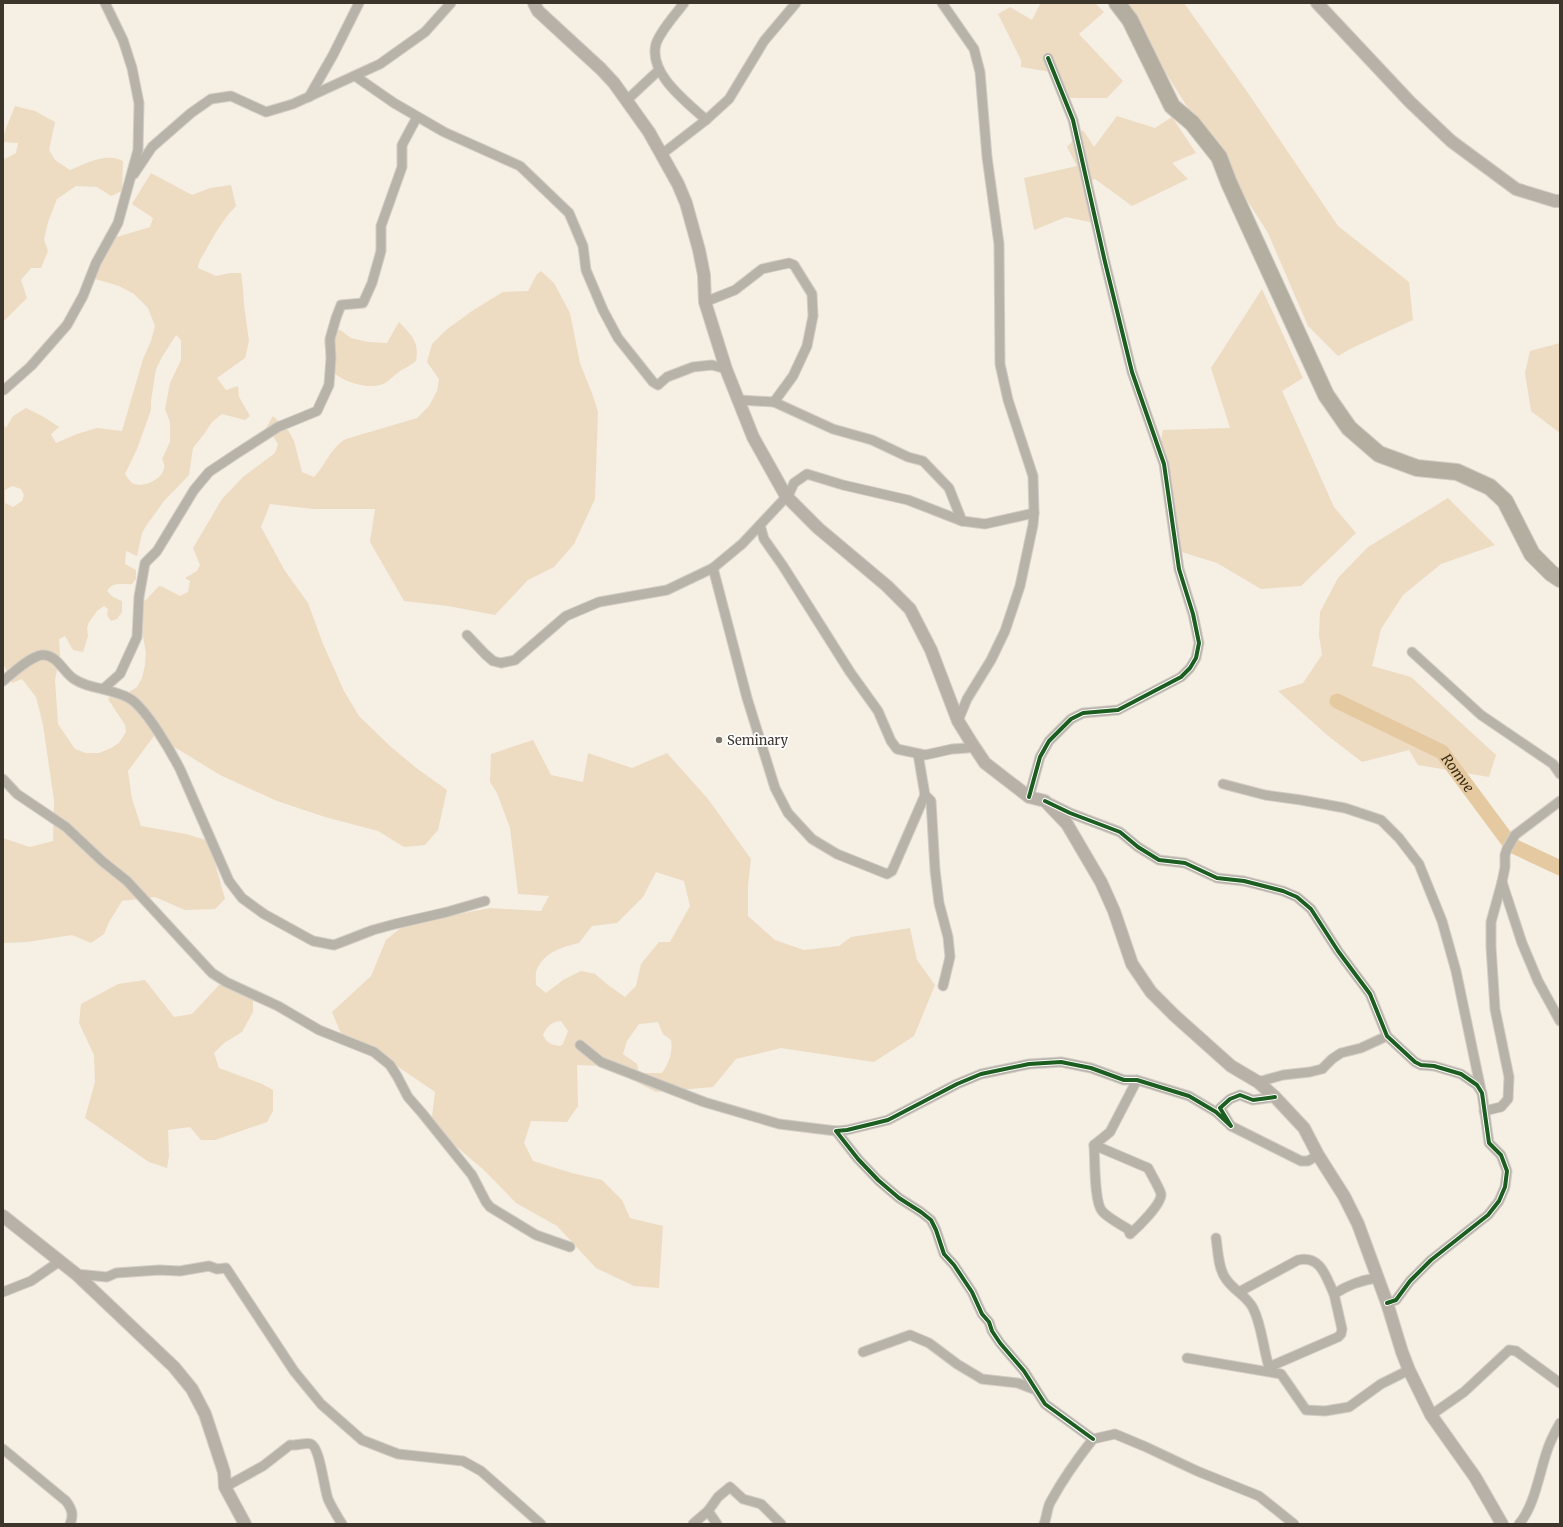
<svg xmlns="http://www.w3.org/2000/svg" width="1563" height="1527" font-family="Merriweather,serif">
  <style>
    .green { fill: #eddcc2; fill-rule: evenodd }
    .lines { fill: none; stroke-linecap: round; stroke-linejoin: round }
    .river { stroke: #e5caa1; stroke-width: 15 }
    .street-casing { stroke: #d2cdc5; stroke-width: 11 }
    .secondary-casing { stroke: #d2cdc5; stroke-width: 14 }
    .highway-casing { stroke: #d2cdc5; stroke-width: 18 }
    .street { stroke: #b8b3a9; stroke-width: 9 }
    .secondary { stroke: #b7b1a8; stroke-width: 12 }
    .highway { stroke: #b4aea1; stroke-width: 16 }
    .cycleway-casing { stroke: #fff; stroke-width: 6 }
    .cycleway { stroke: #1b5e20; stroke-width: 4 }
    .poi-dot { fill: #7c766c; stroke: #fff; stroke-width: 1.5 }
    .labels { text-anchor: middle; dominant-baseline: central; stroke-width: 3.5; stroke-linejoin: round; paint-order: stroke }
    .poi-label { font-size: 13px; fill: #3b352c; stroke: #fff; text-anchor: start }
    .water-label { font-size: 14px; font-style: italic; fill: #3a2b12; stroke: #fff }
  </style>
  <rect width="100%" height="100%" fill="#f5efe4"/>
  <g class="green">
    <path d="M1039,3h56l9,9 -25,22 44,47 -16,17h-46l-10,-26 -30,-5v-7l-23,-46 12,-7 22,13 8,-16z"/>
    <path d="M1121,3h63l64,90 90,133 71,56 4,38 -61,28 -14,8 -30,-30 -40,-93z"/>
    <path d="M15,106l20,5 20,11 -6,28 6,10 15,10c15,-6 36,-18 53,-9l-1,30 -11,5 -14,-9 -21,-1 -19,13 -9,23 -4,18 4,11 -7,17h-10l-10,12 6,18 -24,24v-162l13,-7 2,-10 -15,-1c0,-10 8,-25 12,-36z"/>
    <path d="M1117,116l38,12 17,-11 24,36 -24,10 16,16 -56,27 -37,-27 -12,5 11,39 -28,-6 -32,13 -10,-52 53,-12 -10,-19 16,-17 11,17z"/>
    <path d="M151,173l41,22 18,-7 21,-3 5,21c-14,15 -19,24 -29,42 -4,8 -8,11 -9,20l18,8 14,-3h11l2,15 1,17 5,36 -4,17 -28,20 9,12 12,-4 1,11 11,19 -5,4 -23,-6 -10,8 -8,12 -11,14 -4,27 -25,26 -18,25 -4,7 -5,23 -11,-5 -1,13 11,6v9l-4,5c-10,1 -19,-3 -25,7l6,6 9,4v11l-5,7 -6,2 -4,-6 1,-6 -4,-3 -7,5 -8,11 -2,6 1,8 -5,16 -10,-2 -8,-14 -6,3 1,16 -5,25 3,44 17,25 11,4h13l12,-5 8,-5 7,-11 -1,-7 -17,-26 9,-9 9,4 11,-7 5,-9 3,-13 1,-12 -4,-22 -2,-28 6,-3 13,-14 4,1 17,9 8,-4 2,-11 -5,-3 12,-7 3,-6 -7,-17 29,-49 21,-22 32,-24 3,-9 -7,-11 -6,-3 8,-14 15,14 6,11 8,31 12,5c12,-12 16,-29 32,-38l71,-21 12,-12 8,-15 2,-12 -12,-17 5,-18 14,-14 26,-19 31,-19 25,-1 9,-17 4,-3 13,12 16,30 10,50 13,33 5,16 -3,87 -21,45 -20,23 -26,13 -33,35 -47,-9 -44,-5 -34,-59 5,-33h-62l-43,-5 -9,23 24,44 23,32 15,41 21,47 15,25 31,30 25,21 32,23 -9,40 -13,15 -21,2 -26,-16 -53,-14 -48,-16 -57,-26 -39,-24 -27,-15 -26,35 4,28 9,27 45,8 23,7 16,58 -10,10 -30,1 -30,-13 -33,4 -13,21 -5,12 -13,9 -19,-8 -45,7 -24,1v-105l27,9 23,-6 1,-41 -11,-75 -7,-28 -14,-18 -10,4 -9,-20v-239l3,4 7,-12 13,-8 18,9 15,10 -8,7 5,9 21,-9 20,-6 25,3 21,-72 8,-18 4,-15 -7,-18 -14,-14 -15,-8 -34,-10 25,-37 40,-12 3,-9 -21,-14zM176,335l5,5v20l-11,23 -5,26 5,13v20l-8,17c11,17 -21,32 -31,23 -2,-2 -4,-5 -6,-8l12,-25 14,-39v-9l5,-32 6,-12zM12,486l9,3 3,6 -2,6 -9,6 -8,-4v-13z"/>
    <path d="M1262,289l41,89 -21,13 52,116 22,26 -55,53 -40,3 -44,-26 -45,-14 -9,-57 -4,-42 4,-20 67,-2 -19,-60z"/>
    <path d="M399,322c12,13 21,20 17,39 -5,4 -11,7 -16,10 -6,4 -10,9 -15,12 -13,8 -46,-1 -54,-14 -5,-8 -6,-19 -7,-28l6,-9 10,-2 11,8 17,4 19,1z"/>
    <path d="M1560,343v90l-29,-22 -6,-38 5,-22z"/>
    <path d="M1448,498l47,47 -54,19 -38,31 -22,34 -9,37 39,11 85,78 -7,22 -71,-12 -9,-15 -47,12 -35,-27 -49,-44 25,-8 19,-28 -3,-20 1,-23 18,-34 30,-31z"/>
    <path d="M533,740l18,35 32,7 5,-29 44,15 35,-15 41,46 43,60 -3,26v31l27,24 29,10 35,-4 12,-9 59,-9 7,32 18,25 -21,51 -40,26 -93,-14 -45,11 -23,28 -57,5 -51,-26 -28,-1 1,41 -11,16 -36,-1 -7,22 9,18 39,12 30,7 20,20 8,18 33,8 -4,62 -25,-2 -38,-18 -39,-42 -41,-23 -31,-32 -54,-46 4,-33 -63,-43 -30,-13 -10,-24 39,-36 15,-36 30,-25 33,1 41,-8 51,3 8,-15 -31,-2 -8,-66 -13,-35 -7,-11 1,-28zM656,872l28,9 6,25 -20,36h-11l-18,22 -5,22 -11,11 -17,-12 -13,-11 -14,-3 -18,9 -17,13 -10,-8c0,-5 -1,-12 1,-16 8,-17 25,-22 42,-26l13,-17 25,-3 26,-26zM561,1021l7,10 -5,13 -3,2c-9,-1 -13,-3 -17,-11 4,-9 8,-13 18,-14zM658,1022l5,12 8,6c2,13 -2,22 -9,33h-23l-2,-9 -14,-10 4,-13 12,-17z"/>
    <path d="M145,980l29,37 18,-3 27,-29h23l11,8v19l-11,20 -18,11 -10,10 5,15 43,16 11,6v21l-6,11 -52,18h-14l-11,-13 -22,3 1,26 -2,12 -18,-6 -64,-44 10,-36 -1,-27 -15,-32 2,-19 37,-20z"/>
  </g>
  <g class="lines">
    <path class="river" id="s1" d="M1337,701l105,51 69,93 49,23"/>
    <defs>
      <g id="street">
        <path d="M684,3c-8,11 -24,28 -28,41 -8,30 31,58 50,76"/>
        <path d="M942,3l32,46 6,23 7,85 12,87 1,120 8,36 25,76 1,37 -1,12 -13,61 -15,45 -14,29 -24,39 -9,22"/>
        <path d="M355,76l39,27 50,29 76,34 49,47 14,33 3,24 17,40 15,28 35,44 5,3 9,-8 26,-10 19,-2 14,4"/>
        <path d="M309,97l24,-42 26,-52"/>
        <path d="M627,100l32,-30"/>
        <path d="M662,154l44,-34 23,-21 35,-58 32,-38"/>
        <path d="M134,174l18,-27 39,-34 20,-14 20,-3 35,16 27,-8 87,-40 45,-32 26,-29"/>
        <path d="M705,302l30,-12 27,-21 27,-6 5,2 18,29 1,22 -6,30 -14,30 -19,26"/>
        <path d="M4,390l27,-24 36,-41 16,-29 13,-33 22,-40 20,-73 1,-47 -7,-35 -9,-28 -18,-37"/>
        <path d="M740,400l34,2 59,27 39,11 36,17 15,4 26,27 13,33"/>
        <path d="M760,525l4,14 19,27 67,106 28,39 13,30 6,8 28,6 27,-6 16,-1 3,-6"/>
        <path d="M713,568l34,130 28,90 13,25 24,26 25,15 50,20 5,-3 33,-76"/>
        <path d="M467,635l18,19 8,7 8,2 14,-3 51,-44 33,-14 68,-12 46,-22 29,-24 47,-50 5,-11 13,-9 36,11 65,15 54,21 23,3 49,-11"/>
        <path d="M1412,652l69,63 72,49 7,10"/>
        <path d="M3,681c10,-8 26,-24 39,-26 15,-1 21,17 32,24 9,6 18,8 29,10l17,-15 17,-37 2,-40 6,-34 12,-12 37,-61 15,-18 27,-18 42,-27 39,-16 12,-26 2,-27 -1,-19 6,-21 5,-13 22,-2 9,-20 9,-32v-25l21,-59v-22l15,-28"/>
        <path d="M103,689c9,3 21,5 29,11 16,12 38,50 48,69l49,112 13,17 22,16 49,27 21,4 39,-15 22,-6 52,-12 38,-11"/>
        <path d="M918,754l7,41 6,6 4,69 4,33 9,34 2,20 -7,29"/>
        <path d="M3,779l14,15 49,33 36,34 25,20 85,92 14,9 52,24 41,24 55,22 16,13 7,11 11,21 14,16 50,62 14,27 4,5 46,28 34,12"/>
        <path d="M1223,784l42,11 36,5 44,8 36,12 18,18 20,26 23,57 14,50 25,119"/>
        <path d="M1029,797l11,-40 9,-16 22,-22 12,-6 35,-3 63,-33 9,-9 6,-10 3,-15 -6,-29 -14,-45 -15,-105 -32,-92 -27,-110 -32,-142 -25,-62"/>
        <path d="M1050,803l20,10 50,19 18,15 21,13 26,3 32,15 27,3 39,10 14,6 14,12 27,42 32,43 17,42 28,26 6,3 13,1 27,8 16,11 5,8 7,50 12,12 6,16 -2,16 -6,14 -11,14 -57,45 -21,21 -14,19 -9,3"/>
        <path d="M1502,882l20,61 16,38 22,40"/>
        <path d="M580,1045l21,17 103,40 75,22 57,7"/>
        <path d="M1258,1082l25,-7 27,-3 12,-3 10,-10 9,-6 20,-5 26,-12"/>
        <path d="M1484,1111l17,-4 7,-8 1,-22 -14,-68 -4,-62v-25l11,-40 3,-15v-12l2,-6 8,-14 45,-34"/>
        <path d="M1231,1126l70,35h7l10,-6"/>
        <path d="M1094,1145l54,23c3,6 12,21 13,26 1,10 -24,34 -31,40l-2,-5c-7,-4 -21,-12 -26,-18 -8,-9 -7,-53 -8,-66z"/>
        <path d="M1094,1145l16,-13 27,-52"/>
        <path d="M1216,1238c2,12 2,31 10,41 7,11 21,17 27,29 9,18 10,40 16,59l69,-30 3,-3 1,-5 -8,-35c14,-9 27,-14 43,-16"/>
        <path d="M76,1274l31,3 9,-4 43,-3 21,1 29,-5 8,3 9,-1 68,103 27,33 41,36 36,14 65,7 18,10 60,53"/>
        <path d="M3,1292l28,-11 29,-20"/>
        <path d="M1239,1292l59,-32c23,-5 28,17 36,34"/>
        <path d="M863,1352l47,-17 19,8 28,21 25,15 36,4 18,7"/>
        <path d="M1187,1358l94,16 25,36 19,1 24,-4 32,-23 28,-14"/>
        <path d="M1431,1415l33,-23 45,-42 7,1 44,32"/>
        <path d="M1093,1439l-48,-35 -21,-33 -24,-28 -8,-12 -3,-9 -7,-8 -10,-22 -18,-27 -10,-11 -8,-24 -5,-10 -10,-8 -22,-14 -21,-18 -20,-21 -22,-28 11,-1 41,-10 69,-36 24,-10 48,-10 32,-2 30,6 33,12h13l52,16 27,16 15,14 -11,-18 10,-9 10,-4 13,5 22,-3"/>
        <path d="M3,1449l63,52c6,8 8,14 4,23"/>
        <path d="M225,1487l38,-21 27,-21c7,1 16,-3 21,-1 9,4 13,44 17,55 4,9 9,17 14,25"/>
        <path d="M708,1511l9,13"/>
        <path d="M693,1524l15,-13 10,-14 12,-10 13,12 18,5 20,20"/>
        <path d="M1044,1524c3,-7 3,-17 7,-23 12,-22 27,-43 42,-62l22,-5 31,13 51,24 62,25 35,28"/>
        <path d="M1519,1524c16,-19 20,-50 28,-73 3,-10 8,-19 13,-28"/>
      </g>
      <g id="secondary">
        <path d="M534,3l4,8 63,58 13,14 35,49 29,52 8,19 13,47 5,25 1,27 21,67 27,68 33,59 32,32 69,58 23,23 21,41 27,71 13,21 14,21 44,34 16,4 22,23 34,58 13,29 18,53 19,28 23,23 57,51 27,16 17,15 29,31 14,27 26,41 14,28 29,79 15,49 7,18 22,45 44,62 27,47"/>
        <path d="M1317,3l93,99 41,39 65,48 39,12h5"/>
        <path d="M3,1216l73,58 98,93 18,22 13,25 19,58 1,15 20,37"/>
      </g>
      <path id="highway" d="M1117,3l13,17 42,86 20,17 27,34 10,26 97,212 23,33 30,26 38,14 40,4 33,15 15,14 27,53 19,19 9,6"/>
    </defs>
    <use href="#street" class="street-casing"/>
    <use href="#secondary" class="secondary-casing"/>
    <use href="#highway" class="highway-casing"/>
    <use href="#street" class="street"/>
    <use href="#secondary" class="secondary"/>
    <use href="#highway" class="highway"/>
    <defs>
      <g id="cycleway">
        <path d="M1029,797l11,-40 9,-16 22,-22 12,-6 35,-3 63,-33 9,-9 6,-10 3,-15 -6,-29 -14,-45 -15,-105 -32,-92 -27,-110 -32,-142 -25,-62"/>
        <path d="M1045,801l25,12 50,19 18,15 21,13 26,3 32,15 27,3 39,10 14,6 14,12 27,42 32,43 17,42 28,26 6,3 13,1 27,8 16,11 5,8 7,50 12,12 6,16 -2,16 -6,14 -11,14 -57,45 -21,21 -14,19 -9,3"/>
        <path d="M1093,1439l-48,-35 -21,-33 -24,-28 -8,-12 -3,-9 -7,-8 -10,-22 -18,-27 -10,-11 -8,-24 -5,-10 -10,-8 -22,-14 -21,-18 -20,-21 -22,-28 11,-1 41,-10 69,-36 24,-10 48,-10 32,-2 30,6 33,12h13l52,16 27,16 15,14 -11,-18 10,-9 10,-4 13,5 22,-3"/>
      </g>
    </defs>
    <use href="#cycleway" class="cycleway-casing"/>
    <use href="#cycleway" class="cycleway"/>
  </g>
  <circle class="poi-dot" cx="719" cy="740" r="4"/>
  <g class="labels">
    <g class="poi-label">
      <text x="727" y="740">Seminary</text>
    </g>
    <g class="water-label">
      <text stroke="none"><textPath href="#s1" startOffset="143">Romve</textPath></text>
    </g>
  </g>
  <rect width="1563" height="1527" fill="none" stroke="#3b352c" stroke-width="8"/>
</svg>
